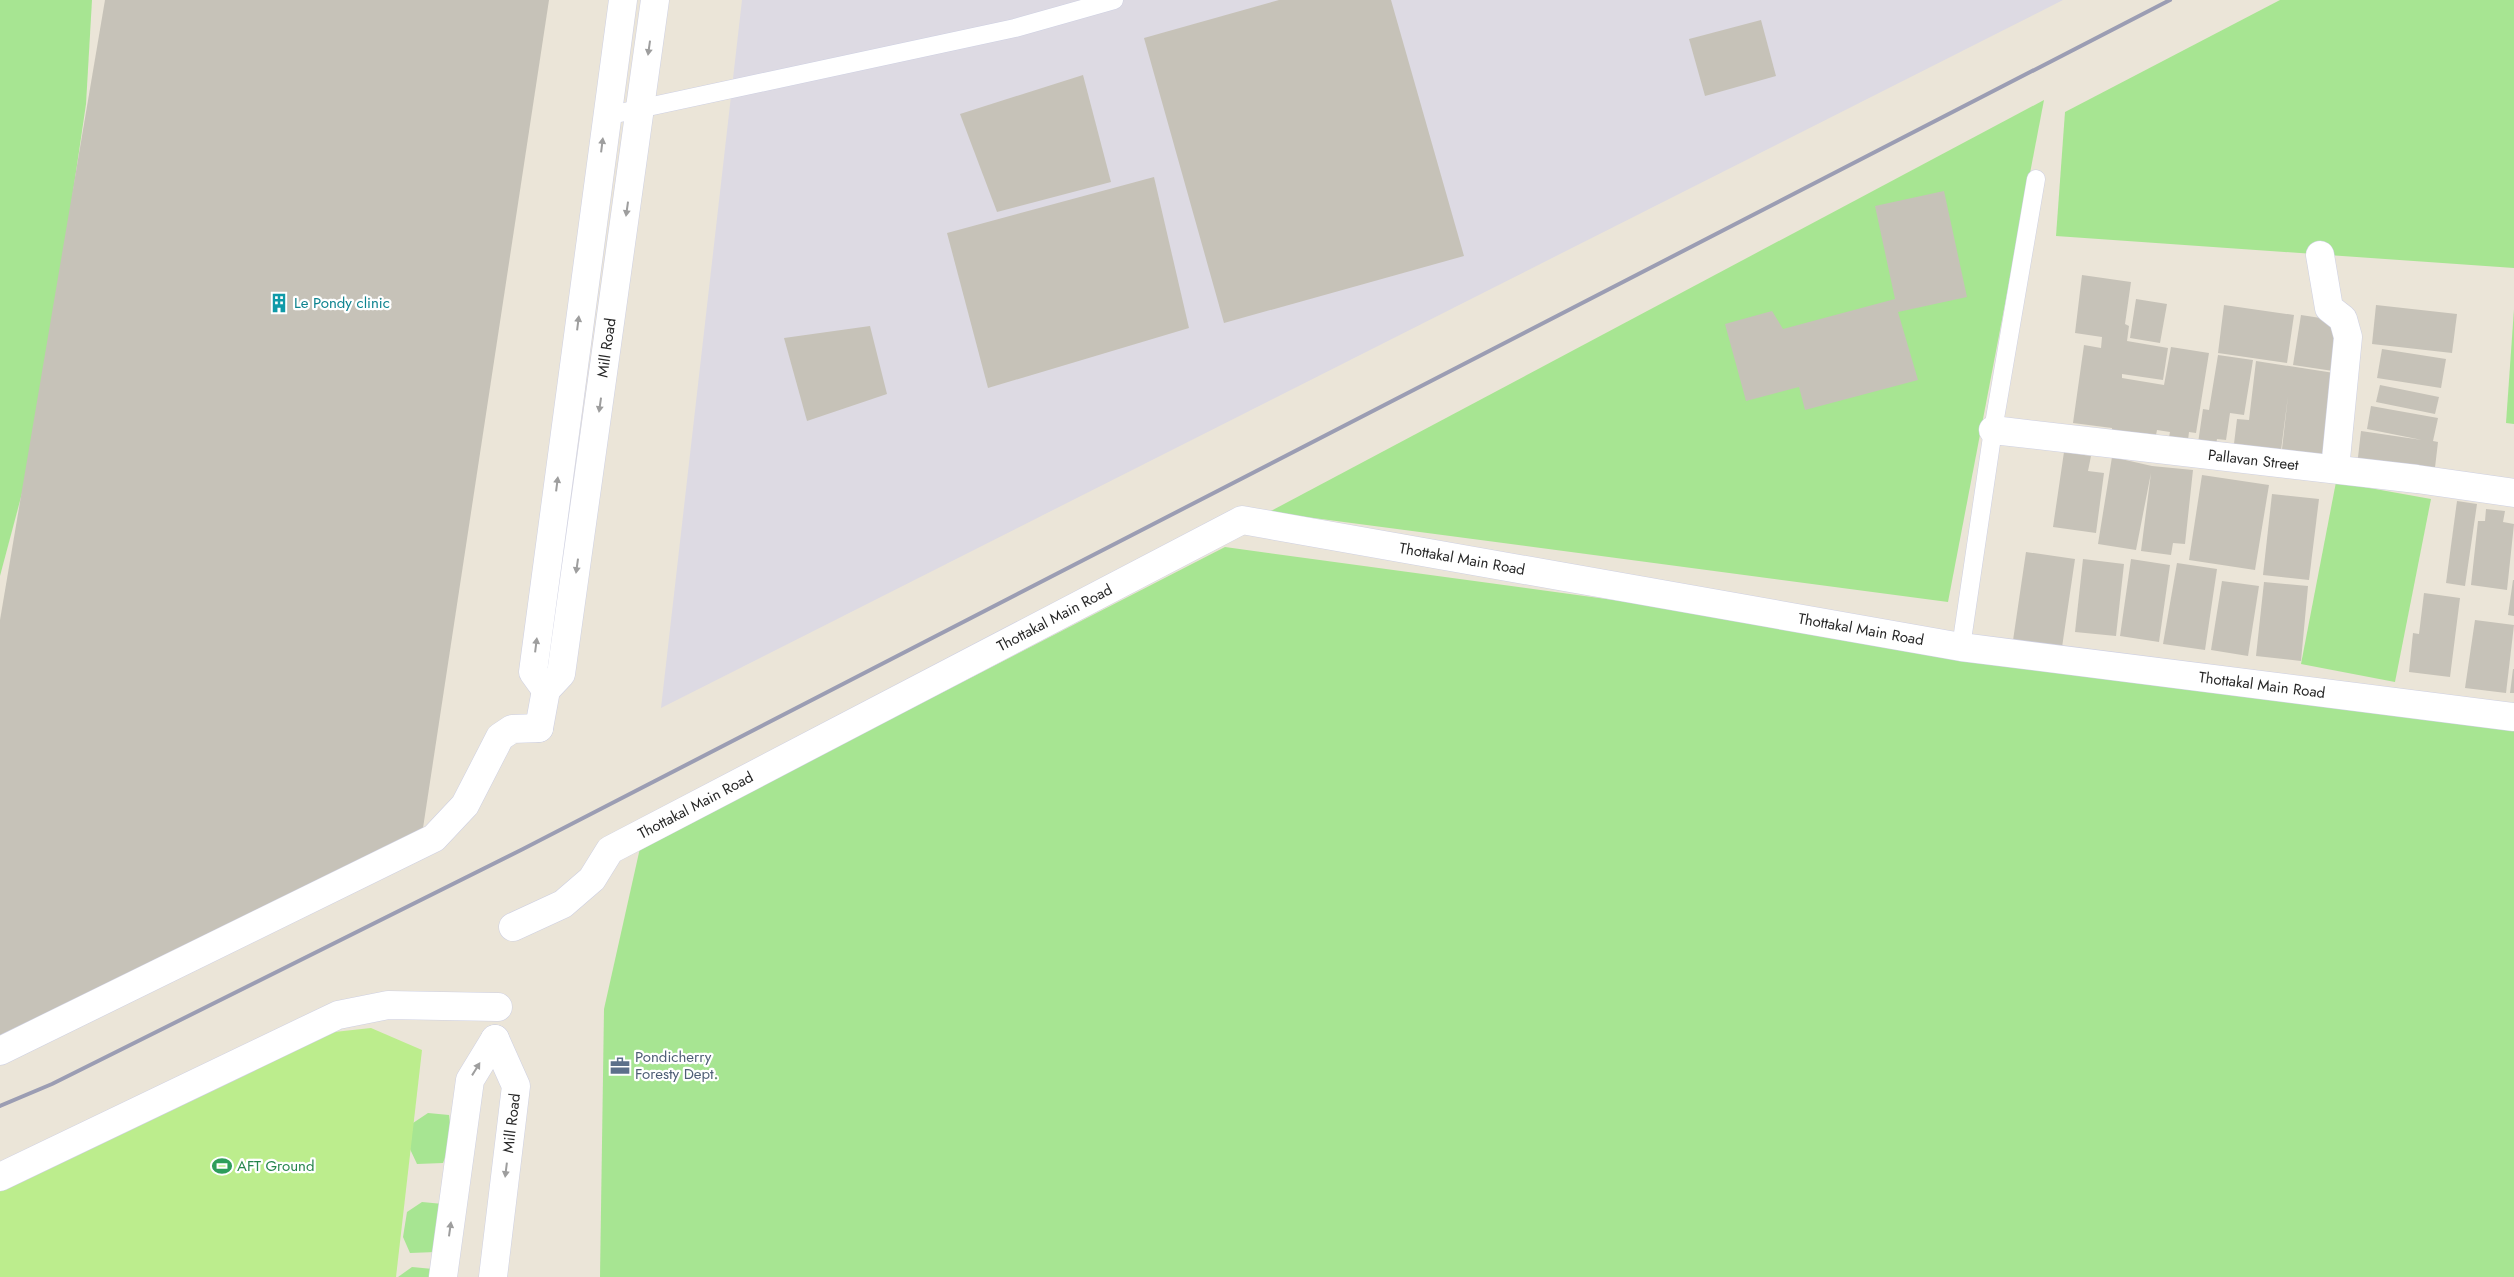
<svg xmlns="http://www.w3.org/2000/svg" width="2514" height="1277" font-family="Jost,sans-serif">
  <style>
    .industrial { fill: #dddae3 }
    .green { fill: #a7e592 }
    .pitch { fill: #bced8d }
    .building { fill: #c6c2b8 }
    .lines { fill: none; stroke-linecap: round; stroke-linejoin: round }
    .service-casing { stroke: #ced0e2; stroke-width: 19 }
    .minor-casing { stroke: #ced0e2; stroke-width: 29 }
    .secondary-casing { stroke: #ced0e2; stroke-width: 29 }
    .service { stroke: #fff; stroke-width: 18 }
    .minor { stroke: #fff; stroke-width: 28 }
    .secondary { stroke: #fff; stroke-width: 28 }
    .rail { stroke: #9b9db3; stroke-width: 4 }
    .oneway { fill: #9e9e9e }
    .labels { text-anchor: middle; dominant-baseline: central; stroke-width: 4.5; stroke-linejoin: round; paint-order: stroke }
    .culture-label { font-size: 15px; fill: #0d838f; stroke: #fff; text-anchor: start }
    .street-label { font-size: 15px; fill: #282828; stroke: #fff }
    .service-label { font-size: 15px; fill: #4e5e75; stroke: #fff; text-anchor: start }
    .leisure-label { font-size: 15px; fill: #27864d; stroke: #fff; text-anchor: start }
  </style>
  <rect width="100%" height="100%" fill="#ebe5d8"/>
  <path class="industrial" d="M742,0h1321l-1402,708z"/>
  <g class="green">
    <path d="M0,0h92l-6,104 -49,333 -37,139z"/>
    <path d="M2280,0h234v268l-458,-32 9,-124z"/>
    <path d="M2044,100l-96,502 -679,-90z"/>
    <path d="M2514,309v115l-8,-1z"/>
    <path d="M2336,482l95,17 -36,183 -94,-18z"/>
    <path d="M1225,547l1289,176v554h-1914l4,-268 36,-161z"/>
    <path d="M428,1113l21,2 3,24 -9,24 -26,1 -7,-15 3,-26z"/>
    <path d="M422,1202l21,2 -7,48 -26,1 -7,-16 4,-25z"/>
    <path d="M412,1267l21,2 2,8h-37z"/>
  </g>
  <path class="pitch" d="M371,1028l51,22 -26,227h-396v-94l316,-149z"/>
  <g class="building">
    <path d="M105,0h444l-126,828 -423,209v-417z"/>
    <path d="M1279,0h112l73,256 -240,67 -80,-285z"/>
    <path d="M1761,20l15,56 -71,20 -16,-57z"/>
    <path d="M1083,75l28,107 -114,30 -37,-98z"/>
    <path d="M1154,177l35,151 -201,60 -41,-155z"/>
    <path d="M1944,191l23,106 -69,15 20,68 -113,30 -6,-23 -53,14 -21,-77 47,-13 11,18 112,-30 -20,-93z"/>
    <path d="M2082,275l49,7 -6,42 4,2 -2,15 41,7 -5,32 -41,-6v4l42,7 7,-38 38,6 -13,80 -7,-1 -1,8 -19,-3 1,-5 -13,-2 -1,5 -14,-2 -1,3 -29,-4v-4l-39,-5 11,-78 17,3 1,-11 -27,-4z"/>
    <path d="M2136,299l31,5 -7,39 -30,-5z"/>
    <path d="M2224,305l70,10 -7,48 -69,-10z"/>
    <path d="M2376,305l81,9 -5,39 -80,-9z"/>
    <path d="M2301,315l39,6 -7,50 -40,-6z"/>
    <path d="M870,326l17,68 -80,27 -23,-83z"/>
    <path d="M2382,349l64,10 -5,29 -64,-10z"/>
    <path d="M2218,355l35,5 -9,55 -14,-2 -4,27 -9,-1 -1,6 -18,-2 5,-34 6,1z"/>
    <path d="M2256,361l78,12 -11,90 -42,-5 7,-62 -8,62 -47,-6 4,-33 12,1z"/>
    <path d="M2380,385l59,12 -4,17 -59,-12z"/>
    <path d="M2371,406l67,12 -5,23 5,1 -4,34 -77,-10 4,-35 61,9 -55,-11z"/>
    <path d="M2064,452l27,4 -3,15 16,2 -8,60 -43,-6z"/>
    <path d="M2112,457l40,9 41,4 -8,74 -12,-1 -2,12 -30,-4 10,-78 -15,77 -38,-6z"/>
    <path d="M2202,475l67,10 -14,85 -66,-10z"/>
    <path d="M2272,494l47,5 -10,81 -46,-5z"/>
    <path d="M2457,501l20,3 -12,82 -19,-3z"/>
    <path d="M2486,509l19,2 -2,11 11,2 -7,66 -36,-5 7,-64h7z"/>
    <path d="M2026,552l49,7 -15,102 -49,-7z"/>
    <path d="M2083,559l41,5 -8,72 -41,-4z"/>
    <path d="M2131,559l39,6 -11,77 -39,-6z"/>
    <path d="M2177,563l40,6 -12,81 -42,-6z"/>
    <path d="M2513,580h1v36l-6,-1z"/>
    <path d="M2222,581l37,5 -11,70 -37,-6z"/>
    <path d="M2264,582l44,4 -7,75 -45,-5z"/>
    <path d="M2424,593l36,5 -10,79 -41,-5 4,-39 6,1z"/>
    <path d="M2475,620l39,5 -8,68 -41,-5z"/>
    <path d="M2513,669h1v24h-4z"/>
  </g>
  <g class="lines">
    <defs>
      <g id="service">
        <path d="M606,116l409,-88 99,-28"/>
        <path d="M1961,647l32,-217 43,-251"/>
      </g>
      <g id="minor">
        <path d="M2320,255l9,53 14,11 5,18 -13,132"/>
        <path id="s1" d="M1993,430l424,49 97,14"/>
        <path id="s2" d="M513,927l50,-23 29,-25 18,-29 632,-330 719,127 553,70"/>
        <path d="M0,1051l434,-213 31,-33 35,-68 12,-8 27,-1"/>
        <path d="M0,1177l338,-162 50,-10 110,2"/>
      </g>
      <g id="secondary">
        <path d="M546,690l-13,-18 90,-672"/>
        <path id="s3" d="M539,728l7,-38 15,-16 94,-674"/>
        <path d="M443,1277l27,-197 25,-41"/>
        <path id="s4" d="M493,1277l23,-191 -21,-47"/>
      </g>
    </defs>
    <use href="#service" class="service-casing"/>
    <use href="#minor" class="minor-casing"/>
    <use href="#secondary" class="secondary-casing"/>
    <use href="#service" class="service"/>
    <use href="#minor" class="minor"/>
    <use href="#secondary" class="secondary"/>
    <path class="rail" d="M0,1106l52,-22 471,-235 1647,-849"/>
  </g>
  <defs><path id="oneway-solid" d="M-6-.8H1V-3.2L6.5 0L1 3.2V.8H-6Z" transform="scale(1.25)"/></defs>
  <g class="oneway">
    <use href="#oneway-solid" transform="translate(649 48) rotate(98)"/>
    <use href="#oneway-solid" transform="translate(602 145) rotate(-83)"/>
    <use href="#oneway-solid" transform="translate(627 209) rotate(98)"/>
    <use href="#oneway-solid" transform="translate(578 323) rotate(-83)"/>
    <use href="#oneway-solid" transform="translate(600 405) rotate(98)"/>
    <use href="#oneway-solid" transform="translate(557 484) rotate(-83)"/>
    <use href="#oneway-solid" transform="translate(577 566) rotate(98)"/>
    <use href="#oneway-solid" transform="translate(536 645) rotate(-83)"/>
    <use href="#oneway-solid" transform="translate(476 1069) rotate(-58)"/>
    <use href="#oneway-solid" transform="translate(506 1170) rotate(97)"/>
    <use href="#oneway-solid" transform="translate(450 1229) rotate(-82)"/>
  </g>
  <defs>
    <symbol id="building-bare" viewBox="-9 -9 18 18"><path d="M-4-6H4V6H1V3H-1V6H-4ZM-2.5-4.3h1.7v1.8h-1.7ZM.8-4.3h1.7v1.8H.8ZM-2.5-1h1.7V.8h-1.7ZM.8-1h1.7V.8H.8Z" fill="#0f9aa8" stroke="#fff" stroke-width="2.5" paint-order="stroke"/></symbol>
    <symbol id="office-bare" viewBox="-9 -9 18 18"><path d="M-6-3h4V-5.5h4V-3h4V5H-6ZM-1-4.5V-3h2v-1.5ZM-6 0V1H6V0Z" fill="#5c6f8a" stroke="#fff" stroke-width="2.5" paint-order="stroke"/></symbol>
    <symbol id="stadium-bare" viewBox="-9 -9 18 18"><path d="M0-5a6.5 5 0 1 0 0 10a6.5 5 0 1 0 0-10ZM-3.5-1.8h7v3.6h-7Z" fill="#2e9e5b" stroke="#fff" stroke-width="2.5" paint-order="stroke"/></symbol>
  </defs>
  <g fill-rule="evenodd">
    <use href="#building-bare" x="265" y="289" width="28" height="28"/>
    <use href="#office-bare" x="606" y="1052" width="28" height="28"/>
    <use href="#stadium-bare" x="208" y="1152" width="28" height="28"/>
  </g>
  <g class="labels">
    <g class="culture-label">
      <text x="294" y="303">Le Pondy clinic</text>
    </g>
    <g class="street-label">
      <text stroke="none"><textPath href="#s3" startOffset="390">Mill Road</textPath></text>
      <text stroke="none"><textPath href="#s1" startOffset="262">Pallavan Street</textPath></text>
      <text stroke="none"><textPath href="#s2" startOffset="1064">Thottakal Main Road</textPath></text>
      <text stroke="none"><textPath href="#s2" startOffset="629">Thottakal Main Road</textPath></text>
      <text stroke="none"><textPath href="#s2" startOffset="1469">Thottakal Main Road</textPath></text>
      <text stroke="none"><textPath href="#s2" startOffset="1874">Thottakal Main Road</textPath></text>
      <text stroke="none"><textPath href="#s2" startOffset="224">Thottakal Main Road</textPath></text>
      <text stroke="none"><textPath href="#s4" startOffset="155">Mill Road</textPath></text>
    </g>
    <g class="service-label">
      <text x="635" y="1057">Pondicherry<tspan x="635" dy="17">Foresty Dept.</tspan></text>
    </g>
    <g class="leisure-label">
      <text x="237" y="1166">AFT Ground</text>
    </g>
  </g>
</svg>
